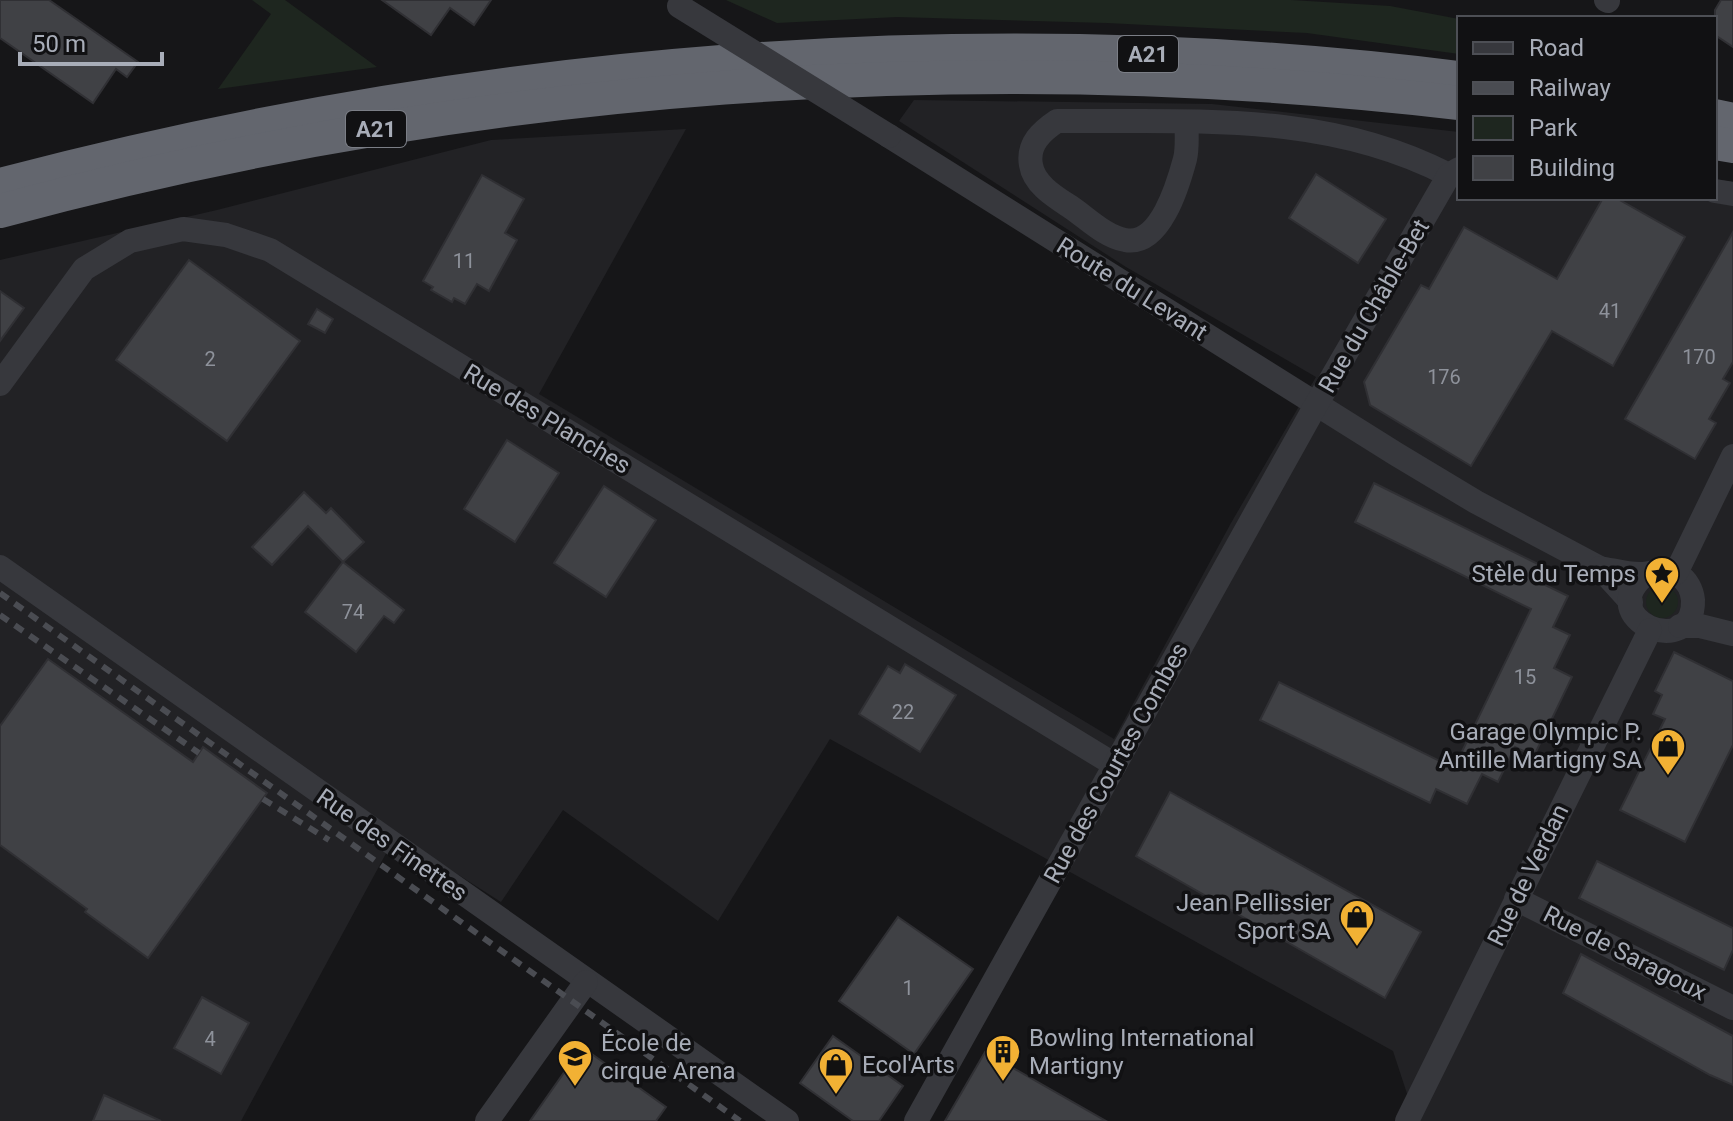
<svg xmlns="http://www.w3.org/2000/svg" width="1733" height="1121" font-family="Roboto,sans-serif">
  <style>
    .built { fill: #222225 }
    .green { fill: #1e261f }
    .building { fill: #404145; stroke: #303034; stroke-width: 2 }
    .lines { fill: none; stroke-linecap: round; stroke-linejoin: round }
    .minor { stroke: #37383d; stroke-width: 24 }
    .highway { stroke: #63666e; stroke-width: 34 }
    .rail { stroke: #4a4c52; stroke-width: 6; stroke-dasharray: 10 8; stroke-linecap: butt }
    .minor-bridge { stroke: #37383d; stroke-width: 24 }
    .labels { text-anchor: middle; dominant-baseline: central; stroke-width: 7; stroke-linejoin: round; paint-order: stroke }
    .number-label { font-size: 20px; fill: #8e929b }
    .shield { fill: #111113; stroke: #7b7e86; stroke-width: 2 }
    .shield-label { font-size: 22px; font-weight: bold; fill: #a8adb8 }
    .street-label { font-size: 24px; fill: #a8adb8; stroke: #111113 }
    .poi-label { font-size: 24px; fill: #a8adb8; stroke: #111113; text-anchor: end }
  </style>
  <rect width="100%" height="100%" fill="#161618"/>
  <path class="built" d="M914,100l298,4 247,28v66h256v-19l18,3v939h-317l-23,-70 -563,-312 -112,182 -155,-111 -62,92 -105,-67 -155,286h-241v-861l217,-50 274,-70 195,-11 -147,265 575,345 117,-216 85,-146 -190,-110 -227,-146z"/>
  <g class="green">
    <path d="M252,0h33l92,67 -159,22 53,-75z"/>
    <path d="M726,0h565l99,6 69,13v35l-152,-21 -200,-10 -210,-6 -120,6z"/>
    <circle cx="1662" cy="602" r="16"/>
  </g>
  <g class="building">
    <path d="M0,0h49l89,62 -11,15 -11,-8 -23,34 -93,-65z"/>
    <path d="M382,0h109l-17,25 -24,-17 -19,27z"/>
    <path d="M1721,0h12v47l-18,-12v-25z"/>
    <path d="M1316,174l70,45 -28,44 -69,-45z"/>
    <path d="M482,175l42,24 -19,34 12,7 -28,51 -12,-7 -12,20 -11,-6 -2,4 -21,-12 2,-3 -10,-6z"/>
    <path d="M1603,198h13l69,39 -72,129 -61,-35 -81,135 -101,-61 -6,-23 57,-97 8,4 35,-62 93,52z"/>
    <path d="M1733,232v130l-10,17 7,4 -21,36 7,4 -21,36 -70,-40z"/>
    <path d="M189,260l111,81 -73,100 -111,-81z"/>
    <path d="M0,291l24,17 -24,33z"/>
    <path d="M317,309l16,10 -8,14 -17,-9z"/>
    <path d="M507,440l52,33 -44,69 -51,-33z"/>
    <path d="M1374,483l172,85 -7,14 29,14 -15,31 17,8 -16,33 18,9 -38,79 -19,-9 -17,35 -16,-8 -15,30 -31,-15 -6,14 -170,-83 19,-38 175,86 77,-159 -176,-87z"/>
    <path d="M604,486l52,34 -50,77 -52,-34z"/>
    <path d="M304,492l22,21 5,-5 33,34 -21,20 -35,-36 -36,39 -20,-18z"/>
    <path d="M343,562l61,48 -10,13 -10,-7 -28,36 -51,-40z"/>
    <path d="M1674,652l59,29v64l-48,97 -65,-32 45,-91 -12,-5 9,-19 -7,-4z"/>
    <path d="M48,659l145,103 10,-15 64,46 -119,165 -63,-46 2,-3 -87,-64v-119z"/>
    <path d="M905,664l51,31 -36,57 -61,-38 29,-48 12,7z"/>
    <path d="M1170,792l251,140 -36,66 -249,-142z"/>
    <path d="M1597,861l136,67v22l-9,20 -145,-72z"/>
    <path d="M898,917l75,52 -59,85 -75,-53z"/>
    <path d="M1581,954l152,82v49l-23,-10 -147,-82z"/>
    <path d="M202,997l47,26 -28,51 -47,-26z"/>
    <path d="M833,1036l70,50 -24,35h-26l-53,-38z"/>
    <path d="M582,1047l84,60 -10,14h-126z"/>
    <path d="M985,1052l121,69h-161z"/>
    <path d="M104,1095l57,26h-68z"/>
  </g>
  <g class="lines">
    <g class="minor">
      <path d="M1606,0l2,1"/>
      <path d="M1187,122c-1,12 1,25 -2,37 -7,26 -25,88 -60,81 -19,-3 -37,-21 -53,-32 -15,-10 -38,-23 -41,-43 -4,-21 11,-34 26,-44 135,1 269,-10 392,54"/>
      <path d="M889,136l507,318 80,48 124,66 31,34"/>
      <path d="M1715,191l18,3"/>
      <path d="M0,384l84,-115 46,-28 53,-12 43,6 44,15 845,515"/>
      <path d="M0,567l787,554"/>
      <path d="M1600,568c13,2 29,7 43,6 13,-1 22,-8 35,1 9,5 14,15 15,25 2,62 -103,19 -47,-26"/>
      <path d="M1676,573l57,-117"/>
      <path d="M1680,626h20l33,8"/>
      <path d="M1516,899l217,109"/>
      <path d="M487,1121l99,-139"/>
      <path d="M916,1121l400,-716 133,-230 10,-6"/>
      <path d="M1407,1121l243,-491"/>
    </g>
    <g class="highway">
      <path d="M1715,116l18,4"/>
      <path d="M1715,143l18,3"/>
      <path d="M0,185c474,-125 971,-168 1459,-107"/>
      <path d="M0,211c474,-128 971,-165 1459,-108"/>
    </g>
    <g class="rail">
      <path d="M0,593l740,528"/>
      <path d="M0,615l199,138"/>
      <path d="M263,799l66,41"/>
    </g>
    <path class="minor-bridge" d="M679,6l210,130"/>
  </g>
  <defs>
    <symbol id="sight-pin" viewBox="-11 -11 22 30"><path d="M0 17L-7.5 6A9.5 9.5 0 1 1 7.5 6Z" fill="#f2b134" stroke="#111113"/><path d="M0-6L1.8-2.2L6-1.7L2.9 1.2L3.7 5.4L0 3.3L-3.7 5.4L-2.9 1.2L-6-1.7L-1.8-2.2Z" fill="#111"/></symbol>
    <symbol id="shop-pin" viewBox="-11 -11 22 30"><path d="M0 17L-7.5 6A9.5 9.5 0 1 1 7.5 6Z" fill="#f2b134" stroke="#111113"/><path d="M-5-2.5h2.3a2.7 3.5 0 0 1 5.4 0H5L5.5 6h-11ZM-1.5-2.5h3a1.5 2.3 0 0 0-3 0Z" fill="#111"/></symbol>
    <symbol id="building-pin" viewBox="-11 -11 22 30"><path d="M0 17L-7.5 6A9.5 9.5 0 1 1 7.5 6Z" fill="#f2b134" stroke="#111113"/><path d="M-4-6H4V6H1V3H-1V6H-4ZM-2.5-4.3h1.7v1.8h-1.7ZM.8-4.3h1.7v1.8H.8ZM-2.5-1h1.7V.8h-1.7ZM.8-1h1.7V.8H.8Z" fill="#111"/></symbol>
    <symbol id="school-pin" viewBox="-11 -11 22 30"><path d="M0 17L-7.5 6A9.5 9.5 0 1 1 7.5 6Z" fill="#f2b134" stroke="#111113"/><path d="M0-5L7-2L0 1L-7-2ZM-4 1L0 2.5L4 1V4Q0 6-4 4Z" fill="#111"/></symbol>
  </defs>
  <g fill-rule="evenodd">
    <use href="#sight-pin" x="1642" y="554" width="40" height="54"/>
    <use href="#shop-pin" x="1648" y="726" width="40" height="54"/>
    <use href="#shop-pin" x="1337" y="897" width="40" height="54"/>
    <use href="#building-pin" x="983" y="1032" width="40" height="54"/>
    <use href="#school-pin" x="555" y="1037" width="40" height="54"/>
    <use href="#shop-pin" x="816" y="1045" width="40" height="54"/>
  </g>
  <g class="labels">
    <g class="number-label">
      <text x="464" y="261">11</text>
      <text x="1610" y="311">41</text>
      <text x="1699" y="357">170</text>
      <text x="210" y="359">2</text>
      <text x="1444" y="377">176</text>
      <text x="353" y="612">74</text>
      <text x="1525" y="677">15</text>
      <text x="903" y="712">22</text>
      <text x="908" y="988">1</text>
      <text x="210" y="1039">4</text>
    </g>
    <g class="shield">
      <rect x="1118" y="36" width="60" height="36" rx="6"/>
      <rect x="346" y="111" width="60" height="36" rx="6"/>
    </g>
    <g class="shield-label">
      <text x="1148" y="54">A21</text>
      <text x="376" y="129">A21</text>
    </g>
    <g class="street-label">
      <text transform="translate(1132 289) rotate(32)">Route du Levant</text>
      <text transform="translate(1374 306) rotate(-60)">Rue du Châble-Bet</text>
      <text transform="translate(547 419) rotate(31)">Rue des Planches</text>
      <text transform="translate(1116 763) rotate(-61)">Rue des Courtes Combes</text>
      <text transform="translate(392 845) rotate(35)">Rue des Finettes</text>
      <text transform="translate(1528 875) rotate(-64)">Rue de Verdan</text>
      <text transform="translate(1625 953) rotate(27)">Rue de Saragoux</text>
    </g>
    <g class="poi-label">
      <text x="1636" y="574">Stèle du Temps</text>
      <text x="1642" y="732">Garage Olympic P.<tspan x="1642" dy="28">Antille Martigny SA</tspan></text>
      <text x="1331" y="903">Jean Pellissier<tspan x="1331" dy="28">Sport SA</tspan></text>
      <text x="1029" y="1038" text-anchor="start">Bowling International<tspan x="1029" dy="28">Martigny</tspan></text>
      <text x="601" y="1043" text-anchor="start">École de<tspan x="601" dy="28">cirque Arena</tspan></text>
      <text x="862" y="1065" text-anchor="start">Ecol'Arts</text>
    </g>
  </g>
  <rect x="1457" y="16" width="260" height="184" fill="#111113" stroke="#4d4f55" stroke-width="2"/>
  <rect x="1473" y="42" width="40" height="12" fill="#37383d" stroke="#4d4f55" stroke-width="2"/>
  <text x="1529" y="56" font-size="24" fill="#a8adb8">Road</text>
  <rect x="1473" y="82" width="40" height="12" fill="#4a4c52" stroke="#4d4f55" stroke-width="2"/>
  <text x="1529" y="96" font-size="24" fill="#a8adb8">Railway</text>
  <rect x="1473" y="116" width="40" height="24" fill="#1e261f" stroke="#4d4f55" stroke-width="2"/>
  <text x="1529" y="136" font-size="24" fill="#a8adb8">Park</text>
  <rect x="1473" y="156" width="40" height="24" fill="#404145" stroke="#4d4f55" stroke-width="2"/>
  <text x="1529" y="176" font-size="24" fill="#a8adb8">Building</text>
  <path d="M20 52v12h142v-12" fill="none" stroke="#a8adb8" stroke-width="4"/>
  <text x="32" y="52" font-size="24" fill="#a8adb8" stroke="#111113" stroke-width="6" paint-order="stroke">50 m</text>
</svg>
